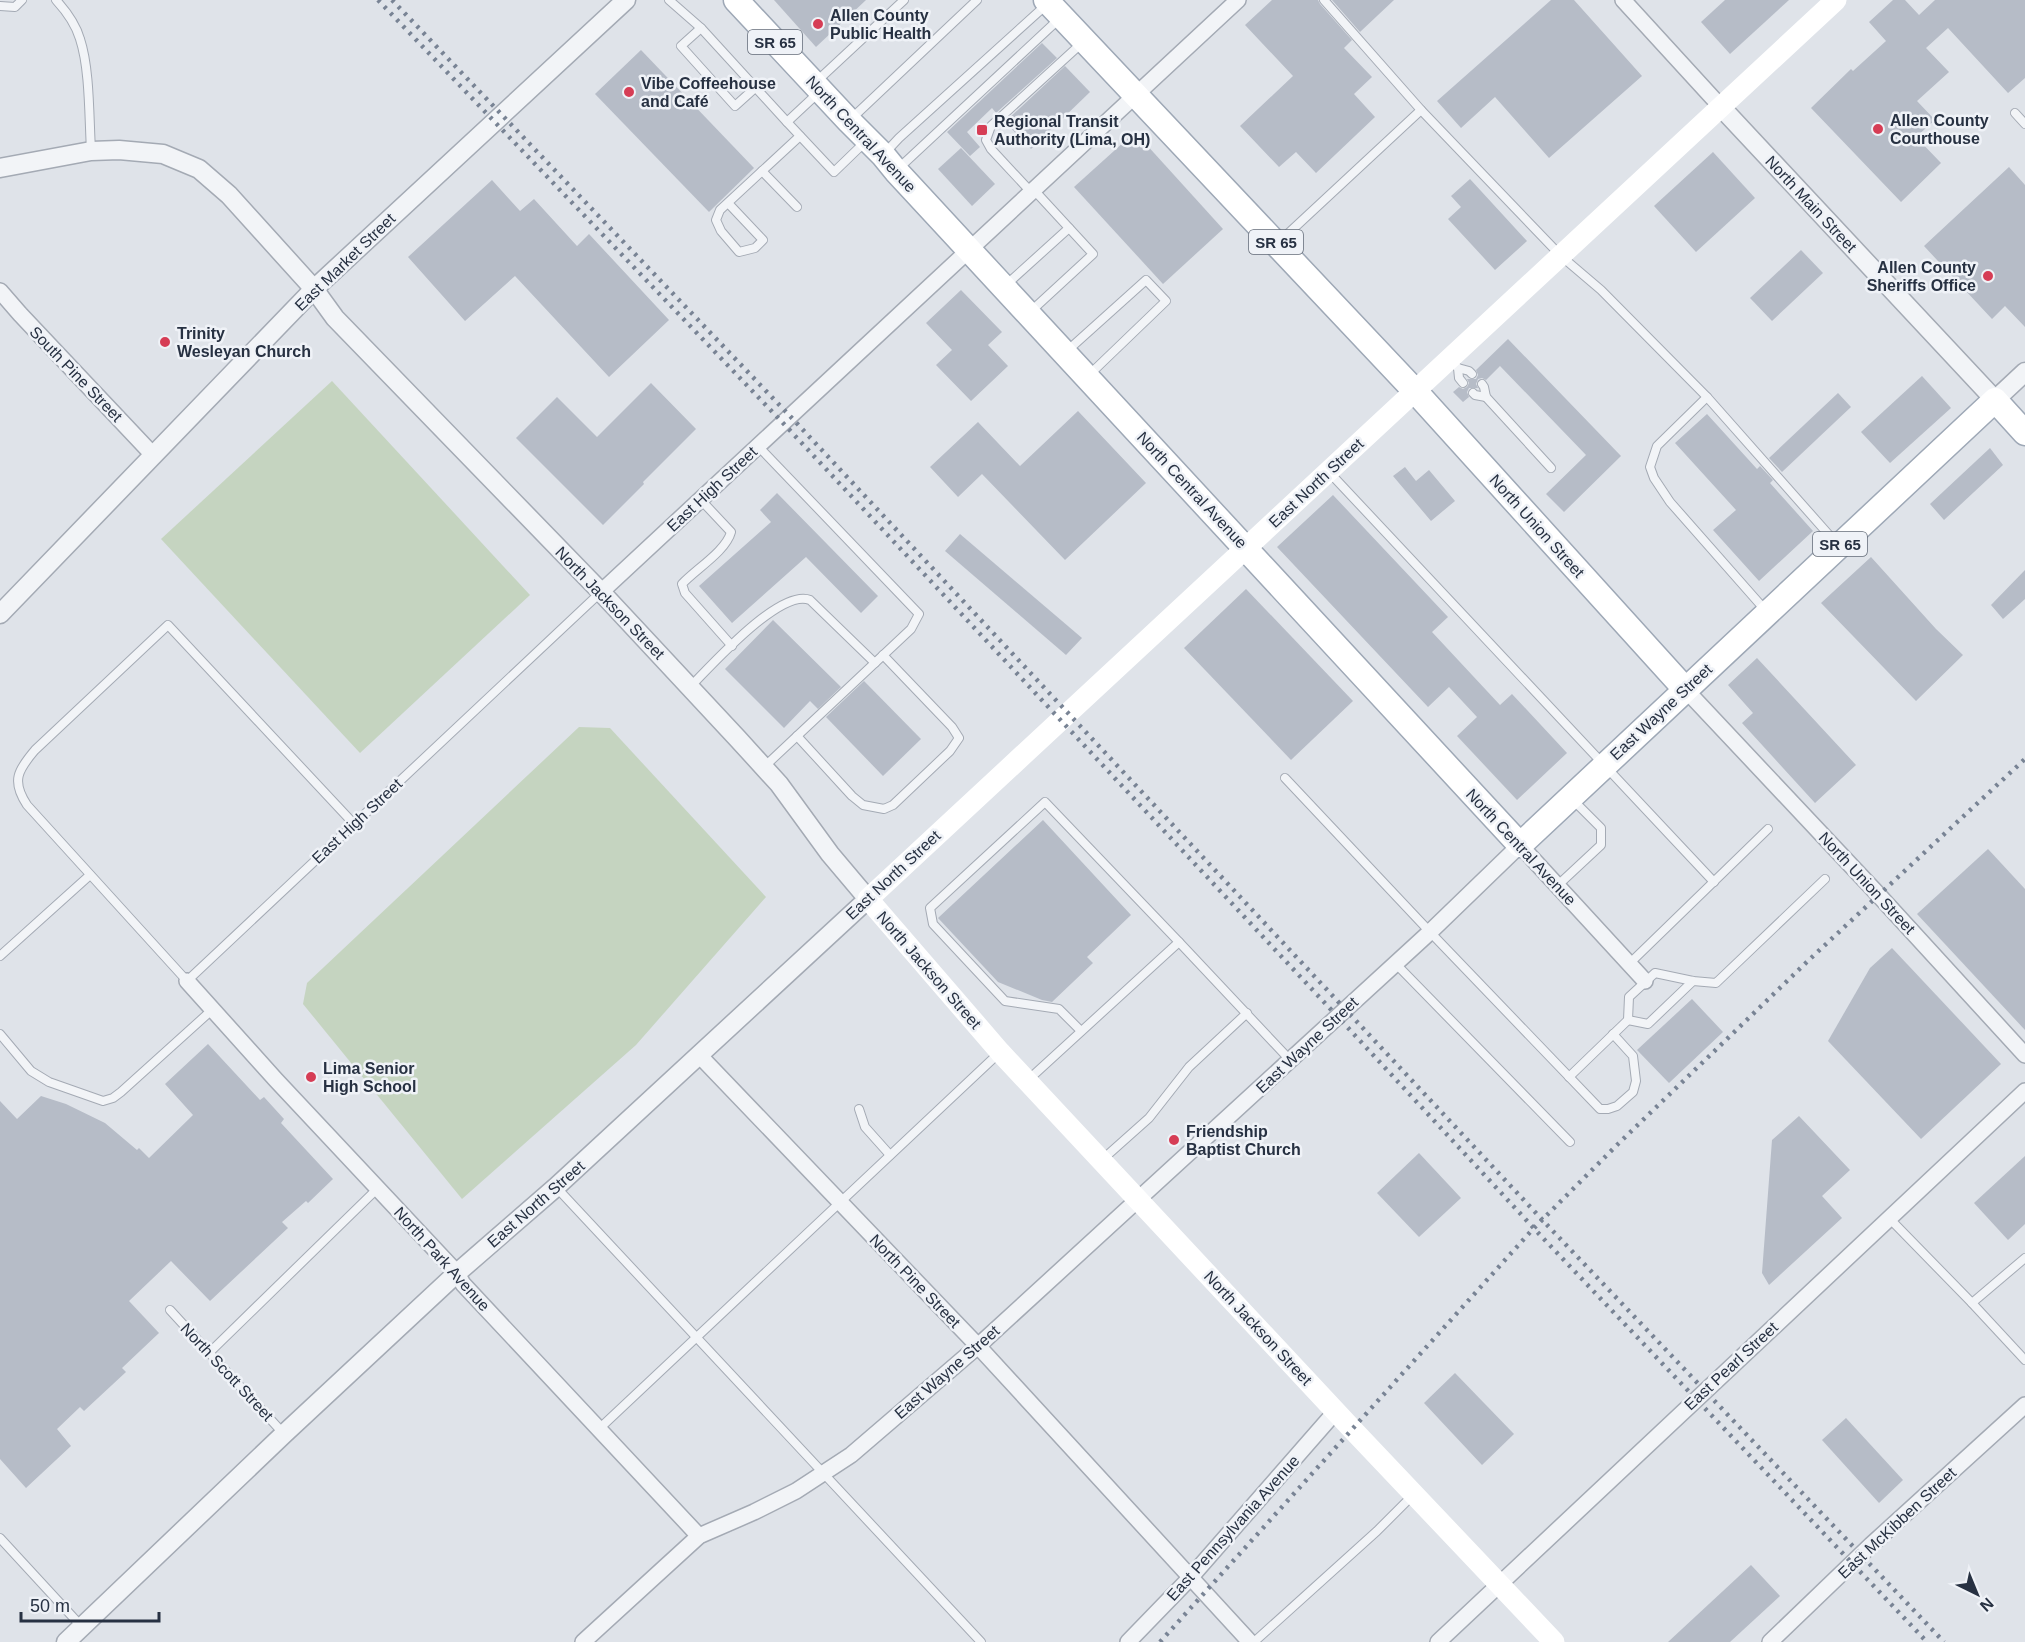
<svg xmlns="http://www.w3.org/2000/svg" width="2025" height="1642" font-family="Arial,sans-serif">
  <style>
    .green { fill: #c5d4c0 }
    .building { fill: #b6bcc7 }
    .lines { fill: none; stroke-linecap: round; stroke-linejoin: round }
    .service-casing { stroke: #a4aab4; stroke-width: 10 }
    .minor-casing { stroke: #a4aab4; stroke-width: 18 }
    .tertiary-casing { stroke: #a4aab4; stroke-width: 21 }
    .primary-casing { stroke: #9ea8b6; stroke-width: 27 }
    .service { stroke: #f2f4f7; stroke-width: 8 }
    .minor { stroke: #f2f4f7; stroke-width: 15 }
    .tertiary { stroke: #f2f4f7; stroke-width: 18 }
    .secondary { stroke: #fff; stroke-width: 21 }
    .primary { stroke: #fff; stroke-width: 24 }
    .rail { stroke: #788394; stroke-width: 4.5; stroke-dasharray: 3 6; stroke-linecap: butt }
    .poi-dot { fill: #d63d55; stroke: #eff2f7; stroke-width: 2 }
    .labels { text-anchor: middle; dominant-baseline: central; stroke-width: 5; stroke-linejoin: round; paint-order: stroke }
    .shield { fill: #eff2f7; stroke: #636b78; stroke-width: 1.5 }
    .shield-label { font-size: 15px; font-weight: bold; fill: #273142 }
    .poi-label { font-size: 16px; font-weight: bold; fill: #273142; stroke: #eff2f7; text-anchor: start }
    .street-label { font-size: 16px; fill: #273142; stroke: #eff2f7 }
  </style>
  <rect width="100%" height="100%" fill="#dfe3e9"/>
  <g class="green">
    <path d="M332,381l198,214 -170,158 -199,-214z"/>
    <path d="M579,727l31,1 156,169 -130,148 -174,154 -159,-195 4,-21z"/>
  </g>
  <g class="building">
    <path d="M774,0h92l-50,47z"/>
    <path d="M1272,0h46l2,4 32,36 -8,8 28,29 -18,17 21,23 -59,56 -20,-21 -17,15 -39,-41 53,-50 -48,-51z"/>
    <path d="M1332,0h62l-34,32z"/>
    <path d="M1551,0h23l68,76 -93,82 -54,-61 -34,31 -24,-27z"/>
    <path d="M1725,0h64l-59,54 -29,-32z"/>
    <path d="M1893,0h12l14,15 16,-15h90v78l-17,15 -60,-65 -22,20 23,24 -32,29 18,19 -19,17 25,26 -40,39 -90,-94 40,-39 2,2 33,-30 -17,-19z"/>
    <path d="M1042,43l15,15 -61,55 -4,-5 -25,24 13,15 -10,9 -23,-24z"/>
    <path d="M641,50l113,118 -45,44 -114,-118z"/>
    <path d="M1065,66l25,26 -59,57 -26,-27z"/>
    <path d="M1135,132l88,97 -60,55 -89,-97z"/>
    <path d="M961,148l34,36 -23,22 -34,-37z"/>
    <path d="M1713,152l42,46 -59,54 -42,-46z"/>
    <path d="M2009,167l16,18v142l-20,-21 -13,13 -68,-73z"/>
    <path d="M1470,179l57,62 -32,29 -47,-51 13,-12 -10,-11z"/>
    <path d="M492,180l28,31 14,-12 43,47 12,-12 80,86 -60,57 -94,-101 -50,45 -57,-64z"/>
    <path d="M1801,250l22,23 -51,48 -22,-23z"/>
    <path d="M961,290l41,42 -14,13 20,21 -37,35 -35,-36 16,-15 -26,-27z"/>
    <path d="M1508,339l113,117 -57,56 -18,-18 40,-39 -86,-89 -14,14 -4,-2 -4,1 -2,5 2,4h-9l-2,4 2,5 -6,5 -10,-10 6,-5 4,2 4,-2 2,-4 -2,-4h9l2,-4 -2,-5z"/>
    <path d="M1922,376l29,32 -61,55 -29,-31z"/>
    <path d="M651,383l45,46 -53,53 1,2 -41,41 -87,-87 41,-41 40,40z"/>
    <path d="M1838,393l13,14 -69,65 -13,-14z"/>
    <path d="M1078,411l68,72 -81,77 -83,-86 -24,23 -28,-30 48,-45 42,44z"/>
    <path d="M1707,414l50,55 3,-3 13,14 -3,3 43,48 -54,50 -46,-51 23,-20 -61,-67z"/>
    <path d="M1990,448l13,17 -59,55 -14,-16z"/>
    <path d="M1405,467l11,14 13,-11 26,31 -24,20 -38,-45z"/>
    <path d="M777,493l101,103 -17,17 -55,-56 -74,66 -33,-37 72,-64 -11,-12z"/>
    <path d="M1333,495l115,122 -16,15 68,73 12,-11 55,59 -50,47 -60,-64 20,-19 -28,-30 -21,20 -151,-160z"/>
    <path d="M960,534l122,104 -16,17 -121,-104z"/>
    <path d="M1871,557l65,72 27,26 -47,46 -95,-98z"/>
    <path d="M2025,570v29l-22,20 -12,-14z"/>
    <path d="M1246,589l107,112 -62,59 -107,-112z"/>
    <path d="M773,620l68,67 -23,22 -8,-8 -26,27 -59,-59z"/>
    <path d="M1757,658l99,107 -41,38 -73,-80 11,-10 -25,-28z"/>
    <path d="M864,681l57,58 -38,37 -57,-59z"/>
    <path d="M1043,820l88,95 -44,42 6,6 -41,39 -10,-2 -44,-18 -60,-64z"/>
    <path d="M1988,849l37,40v141l-108,-116z"/>
    <path d="M1892,948l109,116 -80,75 -93,-98 42,-73z"/>
    <path d="M1692,999l31,33 -54,51 -32,-33z"/>
    <path d="M208,1044l52,56 4,-3 20,22 -3,4 52,56 -25,24 -2,-2 -24,21 6,6 -78,73 -39,-40 -42,40 30,32 -37,35 4,4 -42,39 -4,-4 -23,22 14,17 -45,42 -26,-29v-358l17,18 24,-23 25,8 39,19 32,27 2,-2 10,10 44,-43 -28,-31z"/>
    <path d="M1799,1116l51,54 -28,26 20,22 -73,67 -7,-12 10,-133z"/>
    <path d="M1419,1153l42,45 -42,39 -42,-44z"/>
    <path d="M2025,1156v68l-17,16 -34,-37z"/>
    <path d="M1455,1373l59,61 -32,31 -58,-62z"/>
    <path d="M1846,1418l57,62 -24,23 -57,-63z"/>
    <path d="M1751,1565l29,31 -50,46h-62z"/>
  </g>
  <g class="lines">
    <defs>
      <g id="service">
        <path d="M56,0c10,11 20,25 24,39 10,30 9,79 11,111"/>
        <path d="M669,0l32,28 86,94"/>
        <path d="M1324,0l97,110 140,146 40,34 106,107 130,147"/>
        <path d="M0,6l15,1 7,-7"/>
        <path d="M701,28l-20,18 54,60 20,-18"/>
        <path d="M817,81l87,-81"/>
        <path d="M817,94l-30,28 47,50 30,-29"/>
        <path d="M2015,113l10,11"/>
        <path d="M850,120l127,-120"/>
        <path d="M884,154l15,-16 146,-132"/>
        <path d="M899,168l160,-149"/>
        <path d="M762,171l35,36"/>
        <path d="M1031,192l-40,-43 -5,-9 5,-14 92,-84"/>
        <path d="M728,203l35,37 -8,8 -16,4 -18,-21 -5,-11 4,-10 80,-74"/>
        <path d="M1279,242l142,-132"/>
        <path d="M1006,285l63,-57"/>
        <path d="M1029,313l64,-59 -59,-64"/>
        <path d="M1067,351l79,-71 20,21 -78,75"/>
        <path d="M1450,360l8,8 11,3 3,3"/>
        <path d="M1458,368l1,10 4,5"/>
        <path d="M1482,384l2,3 2,10 65,71"/>
        <path d="M1473,393l2,2 11,2"/>
        <path d="M1707,397l-50,49 -7,21 4,11 16,24 96,109"/>
        <path d="M758,446l161,168 -8,15 -147,138"/>
        <path d="M1329,472l385,410"/>
        <path d="M700,499l31,33c-5,19 -35,37 -49,52l3,9 47,53"/>
        <path d="M690,687c21,-21 90,-99 120,-87l65,63"/>
        <path d="M797,736l55,60 11,9 21,4 9,-4 57,-54 9,-13 -7,-11 -69,-72"/>
        <path d="M1285,778l145,154 170,177h8l9,-3 16,-14 3,-11 -3,-25 -20,-22"/>
        <path d="M354,824l-186,-199 -133,125c-17,20 -24,31 -8,55l160,176c138,-130 276,-259 414,-389"/>
        <path d="M1557,886l44,-41v-17l-28,-28"/>
        <path d="M0,956l90,-81"/>
        <path d="M1395,963l175,179"/>
        <path d="M1629,964l139,-135"/>
        <path d="M1628,1020l20,4 45,-43"/>
        <path d="M1081,1031l-22,-22 -54,-8 -72,-77 -3,-16 115,-106 134,140"/>
        <path d="M0,1034l31,37 18,11 54,19 10,-3 8,-6 92,-83"/>
        <path d="M1569,1077l59,-57 1,-23 26,-24 38,8 23,2 109,-104"/>
        <path d="M1027,1081l152,-139 111,118"/>
        <path d="M859,1109l6,18 25,28"/>
        <path d="M1103,1159l46,-41 40,-51 58,-54"/>
        <path d="M556,1187l425,455"/>
        <path d="M1889,1218l83,85 53,-45"/>
        <path d="M1972,1303l53,57"/>
        <path d="M170,1310l113,123"/>
        <path d="M210,1352l168,-164"/>
        <path d="M600,1428l399,-375"/>
        <path d="M0,1538l82,89"/>
        <path d="M1254,1642l123,-111 36,-36"/>
      </g>
      <g id="minor">
        <path d="M1623,0l98,107"/>
        <path d="M0,291l20,23 134,142"/>
        <path d="M601,592l637,-592"/>
        <path d="M1685,689l189,201 151,165"/>
        <path d="M187,981l89,99 181,193 6,11 236,252"/>
        <path d="M699,1055l279,291 272,296"/>
        <path d="M583,1642l116,-106 55,-24 42,-21 55,-36 127,-109 452,-414 90,-87 125,136"/>
        <path d="M1128,1642l62,-64 146,-167"/>
        <path d="M1438,1642l587,-551"/>
        <path d="M1770,1642l101,-97 154,-140"/>
      </g>
      <g id="tertiary">
        <path d="M1721,107l274,293 30,-28"/>
        <path d="M0,168l91,-17 28,-1 44,4 36,15 30,26 85,94 21,29 266,274 137,147 41,45 51,70 38,45 -312,288 -99,86 -173,161 -218,208"/>
        <path d="M0,614l314,-325 312,-289"/>
      </g>
      <g id="primary">
        <path d="M736,0l113,121 34,34 13,16 624,674 475,-445 30,33"/>
        <path d="M1046,0l369,391 270,298"/>
      </g>
    </defs>
    <use href="#service" class="service-casing"/>
    <use href="#minor" class="minor-casing"/>
    <use href="#tertiary" class="tertiary-casing"/>
    <use href="#primary" class="primary-casing"/>
    <use href="#service" class="service"/>
    <use href="#minor" class="minor"/>
    <use href="#tertiary" class="tertiary"/>
    <path class="secondary" d="M1554,1642l-202,-213 -352,-377 -132,-153 968,-899"/>
    <use href="#primary" class="primary"/>
    <g class="rail">
      <path d="M378,0l405,423 554,593 205,221 385,405"/>
      <path d="M392,0l398,416 760,812 394,414"/>
      <path d="M1160,1642l373,-413 85,-85 193,-186 214,-199"/>
    </g>
  </g>
  <g class="poi-dot">
    <circle cx="818" cy="24" r="6"/>
    <circle cx="629" cy="92" r="6"/>
    <circle cx="1878" cy="129" r="6"/>
    <rect x="976" y="124" width="12" height="12" rx="3"/>
    <circle cx="1988" cy="276" r="6"/>
    <circle cx="165" cy="342" r="6"/>
    <circle cx="311" cy="1077" r="6"/>
    <circle cx="1174" cy="1140" r="6"/>
  </g>
  <g class="labels">
    <g class="shield">
      <rect x="748" y="30" width="54" height="24" rx="4.5"/>
      <rect x="1249" y="230" width="54" height="24" rx="4.5"/>
      <rect x="1813" y="532" width="54" height="24" rx="4.5"/>
    </g>
    <g class="shield-label">
      <text x="775" y="42">SR 65</text>
      <text x="1276" y="242">SR 65</text>
      <text x="1840" y="544">SR 65</text>
    </g>
    <g class="poi-label">
      <text x="830" y="15">Allen County<tspan x="830" dy="18">Public Health</tspan></text>
      <text x="641" y="83">Vibe Coffeehouse<tspan x="641" dy="18">and Café</tspan></text>
      <text x="1890" y="120">Allen County<tspan x="1890" dy="18">Courthouse</tspan></text>
      <text x="994" y="121">Regional Transit<tspan x="994" dy="18">Authority (Lima, OH)</tspan></text>
      <text x="1976" y="267" text-anchor="end">Allen County<tspan x="1976" dy="18">Sheriffs Office</tspan></text>
      <text x="177" y="333">Trinity<tspan x="177" dy="18">Wesleyan Church</tspan></text>
      <text x="323" y="1068">Lima Senior<tspan x="323" dy="18">High School</tspan></text>
      <text x="1186" y="1131">Friendship<tspan x="1186" dy="18">Baptist Church</tspan></text>
    </g>
    <g class="street-label">
      <text transform="translate(861 134) rotate(47)">North Central Avenue</text>
      <text transform="translate(1811 204) rotate(47)">North Main Street</text>
      <text transform="translate(345 262) rotate(-44)">East Market Street</text>
      <text transform="translate(76 374) rotate(46)">South Pine Street</text>
      <text transform="translate(1316 483) rotate(-43)">East North Street</text>
      <text transform="translate(712 489) rotate(-43)">East High Street</text>
      <text transform="translate(1192 490) rotate(47)">North Central Avenue</text>
      <text transform="translate(1537 526) rotate(48)">North Union Street</text>
      <text transform="translate(610 603) rotate(46)">North Jackson Street</text>
      <text transform="translate(1661 712) rotate(-43)">East Wayne Street</text>
      <text transform="translate(357 821) rotate(-43)">East High Street</text>
      <text transform="translate(1521 847) rotate(47)">North Central Avenue</text>
      <text transform="translate(893 875) rotate(-43)">East North Street</text>
      <text transform="translate(1867 883) rotate(47)">North Union Street</text>
      <text transform="translate(929 970) rotate(49)">North Jackson Street</text>
      <text transform="translate(1307 1045) rotate(-43)">East Wayne Street</text>
      <text transform="translate(536 1204) rotate(-41)">East North Street</text>
      <text transform="translate(442 1259) rotate(48)">North Park Avenue</text>
      <text transform="translate(915 1281) rotate(46)">North Pine Street</text>
      <text transform="translate(1258 1328) rotate(47)">North Jackson Street</text>
      <text transform="translate(1731 1366) rotate(-43)">East Pearl Street</text>
      <text transform="translate(227 1372) rotate(47)">North Scott Street</text>
      <text transform="translate(947 1372) rotate(-41)">East Wayne Street</text>
      <text transform="translate(1897 1523) rotate(-43)">East McKibben Street</text>
      <text transform="translate(1233 1528) rotate(-48)">East Pennsylvania Avenue</text>
    </g>
  </g>
  <g transform="translate(1977 1594) rotate(137)" stroke="#eff2f7" stroke-width="4.5" paint-order="stroke">
  <path d="M0-4.5L10 22L0 15L-10 22Z" fill="#273142"/>
  <text y="-9" font-size="16" font-weight="bold" text-anchor="middle" fill="#273142">N</text>
  </g>
  <path d="M21 1612v9h138v-9" fill="none" stroke="#273142" stroke-width="3"/>
  <text x="30" y="1612" font-size="18" fill="#273142" stroke="#eff2f7" stroke-width="4.5" paint-order="stroke">50 m</text>
</svg>
